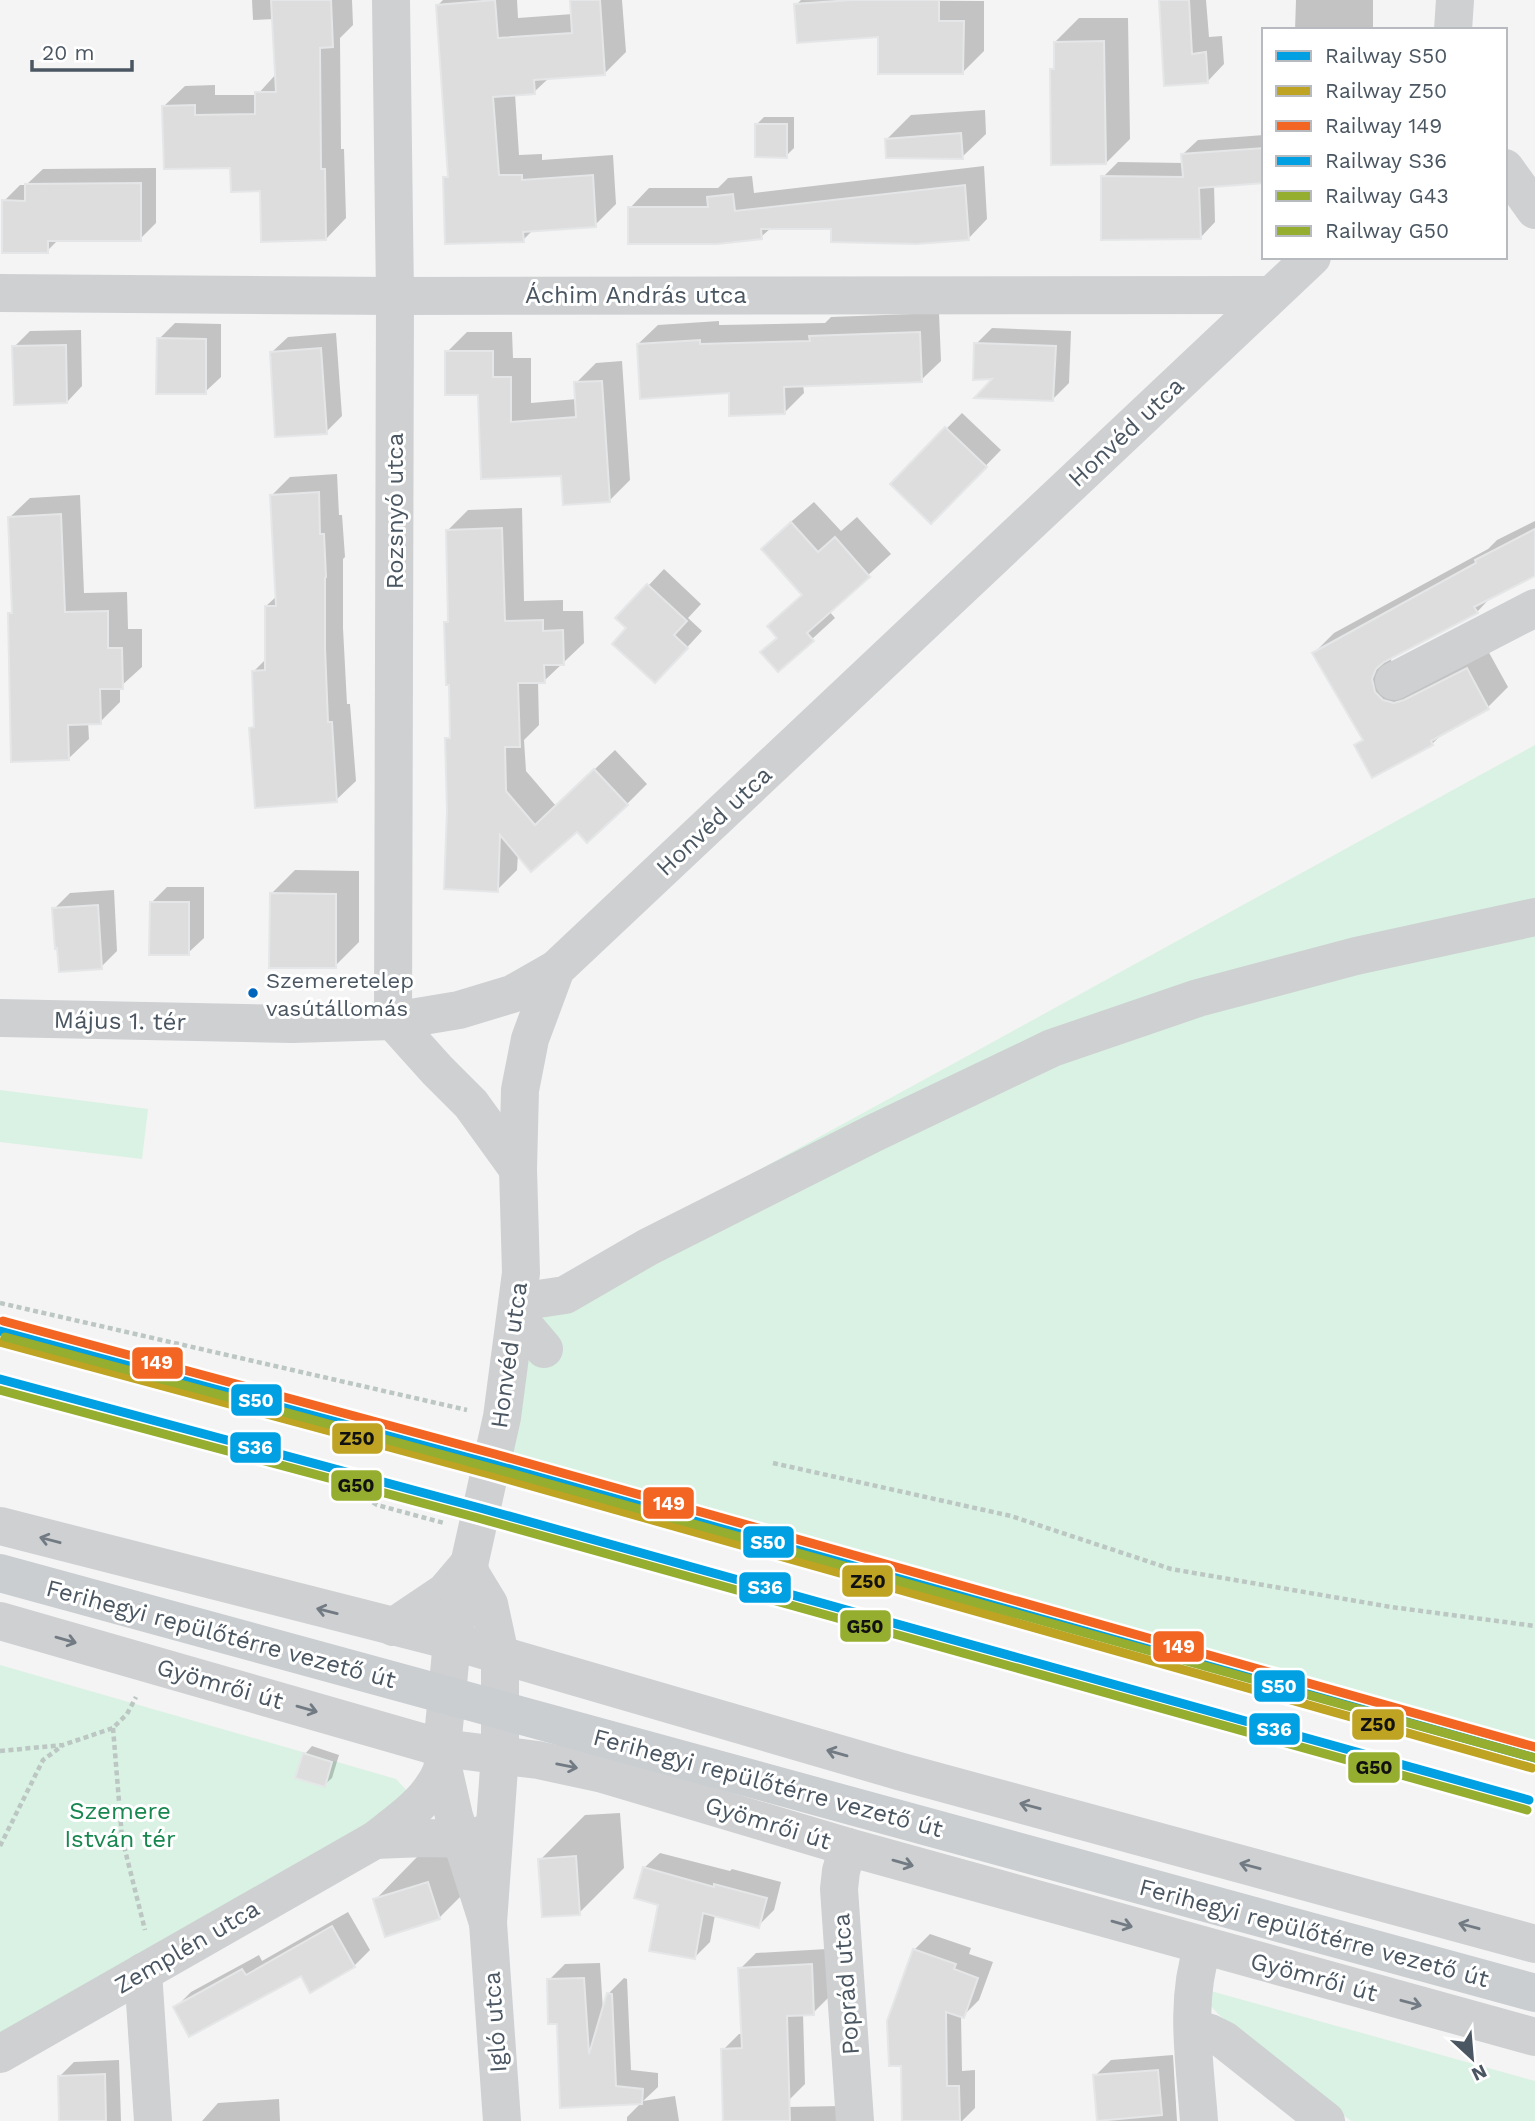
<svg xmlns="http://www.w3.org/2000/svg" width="1535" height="2121" font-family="'Work Sans',sans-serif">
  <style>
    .green { fill: #d9f2e3 }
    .shadow { fill: #0003 }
    .building { fill: #ddddde; stroke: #e5e6e7; stroke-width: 2 }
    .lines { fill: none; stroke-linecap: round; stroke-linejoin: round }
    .path { stroke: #bcc7c4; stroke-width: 4.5; stroke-dasharray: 5 3.5; stroke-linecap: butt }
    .minor { stroke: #ced0d2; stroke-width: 38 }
    .major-bridge { stroke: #caced1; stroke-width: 38 }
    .rail-1-casing { stroke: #fff; stroke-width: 14 }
    .rail-2-casing { stroke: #fff; stroke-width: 14 }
    .rail-3-casing { stroke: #fff; stroke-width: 14 }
    .rail-4-casing { stroke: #fff; stroke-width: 14 }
    .rail-5-casing { stroke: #fff; stroke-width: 14 }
    .rail-6-casing { stroke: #fff; stroke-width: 14 }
    .rail-1 { stroke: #00a0e3; stroke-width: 9 }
    .rail-2 { stroke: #bfa322; stroke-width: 9 }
    .rail-3 { stroke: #f26522; stroke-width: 9 }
    .rail-4 { stroke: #00a0e3; stroke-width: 9 }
    .rail-5 { stroke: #96ae30; stroke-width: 9 }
    .rail-6 { stroke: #96ae30; stroke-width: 9 }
    .oneway { stroke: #727b83 }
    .bus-dot { fill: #0065bd; stroke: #fff; stroke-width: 2.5 }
    .labels { text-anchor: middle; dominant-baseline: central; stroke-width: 6; stroke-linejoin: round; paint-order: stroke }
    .bus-label { font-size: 22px; fill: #4a5661; stroke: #fff; text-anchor: start }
    .street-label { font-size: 24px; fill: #4a5661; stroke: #fff }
    .park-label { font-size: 24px; fill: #17864f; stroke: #fff }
    .line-badge { stroke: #fff; stroke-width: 2.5 }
    .badge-label { font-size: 19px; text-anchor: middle; font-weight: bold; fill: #fff }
    .pale-badge-label { font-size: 19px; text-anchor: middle; font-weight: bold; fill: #111 }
  </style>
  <rect width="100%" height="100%" fill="#f4f4f4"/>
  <g class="green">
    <path d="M1535,745v998l-1019,-284 -23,-4 25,-153z"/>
    <path d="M0,1090l148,19 -6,50 -142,-17z"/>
    <path d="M0,1665l396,114 13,14 -21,18 -388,222z"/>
    <path d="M1207,1990l328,91v40h-184l-132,-106 -9,-10z"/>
  </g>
  <g class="shadow">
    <path d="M252,0h100l1,25 -13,13 1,111h3l2,69 -20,21 -94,-73 -68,-60 21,-20 30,-1v10h42l20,-22 -3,-54 -21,1z"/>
    <path d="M443,0h74l1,18 55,-4 -1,-14h50l4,52 -21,21 -56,5 -15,14 -19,2 4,61 23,-1v6l71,-5 3,49 -21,21 -62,5 -10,10 -78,-62 5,-5 -13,-167z"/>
    <path d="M801,0l183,1v50l-21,21 -83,-37 -84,-30z"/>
    <path d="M1161,0h45l3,37 13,-1 2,28 -17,18z"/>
    <path d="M1296,0h77v30h-78z"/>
    <path d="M1079,18h49l2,121 -24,24 -55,-93 5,-4 -1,-24z"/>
    <path d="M985,110l1,24 -24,23 -75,-18 24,-24z"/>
    <path d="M764,117h30v31l-8,8 -29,-32z"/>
    <path d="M1264,135v47l-50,3 1,37 -14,15 -98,-60 15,-15 66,1 -1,-9 15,-14z"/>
    <path d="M984,166l3,53 -19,20 -135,-12 -62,1 -10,9 -131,-29 19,-20h69l10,-10 24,-2 2,17z"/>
    <path d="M156,168v55l-16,16h-81l-12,12 -43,-50 16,-16h6l17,-16z"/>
    <path d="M939,313l2,48 -20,19 -118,4 1,9 -20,20 -53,-22 -93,-47 20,-19 61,-4v4l106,-2 6,-6z"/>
    <path d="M175,323l46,1v53l-16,15 -46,-53z"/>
    <path d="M992,328l79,3 -2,52 -16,16 -77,-55z"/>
    <path d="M81,330l1,56 -15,16 -53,-55 16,-16z"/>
    <path d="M467,332h45l1,26h18v45l46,-4 -1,-16 20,-20 26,-2 8,119 -20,20 -48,-26 -82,-81 -33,-41z"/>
    <path d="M336,333l6,83 -16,16 -54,-80 16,-15z"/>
    <path d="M962,413l39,37 -70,72 -39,-38z"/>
    <path d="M337,474l2,41h3l3,42 -2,2v69l4,76h3l6,77 -20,19 -85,-72 5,-4 -2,-53 13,-13 -1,-52 11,-10 -6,-100 19,-19z"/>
    <path d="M80,495l4,98 43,-1 1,37h14v38l-22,20v15l-20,20h-12l1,17 -21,20 -58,-145 3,-4 -4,-92 21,-20z"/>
    <path d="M814,502l27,29 16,-14 34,37 -62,57 6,7 -57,52 -16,-18 17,-16 -10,-10 34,-32 -18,-67z"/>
    <path d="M522,508l2,93 39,-1v11h20l1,32 -40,38h-6l1,44 -15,15 2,31 30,35 59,-56 32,34 -20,20 -49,26 -60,23 -1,17 -20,20 -48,-79 -2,-72 5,-6 -6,-110 4,-4 -2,-89 20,-20z"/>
    <path d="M1535,521v53l-43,22 -15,16 -84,43 -2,5 3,11 93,-22 21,38 -20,20 -42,23 -14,14 -76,1 8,-7 -50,-85 20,-20 154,-84 9,-9z"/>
    <path d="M664,569l37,35 -13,14 14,13 -31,34 -53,-47z"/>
    <path d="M295,870l64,1v71l-24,24 -64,-72z"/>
    <path d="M167,887h37v51l-16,15 -37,-50z"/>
    <path d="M114,890l3,61 -16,16 -47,-58 16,-16z"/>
    <path d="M312,1746l27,9 -7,23 -8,7 -19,-31z"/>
    <path d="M620,1813l4,55 -45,45 -39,-53 45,-45z"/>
    <path d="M472,1838l12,35 -45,45 -64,-18 44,-45z"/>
    <path d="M660,1853l70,18 2,-2 49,13 -7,28 -16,16 -43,-11 -5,27 -16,16 -50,-90z"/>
    <path d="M348,1912l22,38 -16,16 -53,8 -126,34 16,-16 68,-37 3,6z"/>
    <path d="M930,1934l41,14 -2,6 24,8 -14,38 -16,16 -2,-1 1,56 13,-1v38l-13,13h-58l-1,-57 -14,-43 25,-71z"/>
    <path d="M827,1949l2,48 -16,16h-10l2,71 -16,16 -66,-50 16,-16h4l-3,-65 16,-16z"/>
    <path d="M600,1963l3,48 5,-17 16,-16 3,1 4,91 27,3v14l-15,14 32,-5 4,25h-52v-4l14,-14 -79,3 -4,-83 -9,-43 16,-16z"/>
    <path d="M1173,2055l4,66h-78l-4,-45 16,-16z"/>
    <path d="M119,2060l2,61h-60l-2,-44 15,-15z"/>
    <path d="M279,2099l1,22h-78l16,-18z"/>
    <path d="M841,2106v15h-68l14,-14z"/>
  </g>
  <g class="building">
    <path d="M271,0h60l2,47 -13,1 1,121h4l1,71 -65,2 -1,-51 -29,1 -1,-24 -66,1 -2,-63 33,-1v10l60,-1v-22h21z"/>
    <path d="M495,0l3,38 74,-5 -2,-33h30l5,75 -71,5 1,14 -42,3 6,78h23v5l71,-5 3,52 -73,5 1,10 -79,2 -2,-67h5l-12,-172z"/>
    <path d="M852,0h87v21h25l-1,53h-85v-37l-81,6 -3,-39z"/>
    <path d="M1159,0h30l3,54 14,-2 2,31 -44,3z"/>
    <path d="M1104,41l2,123 -55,1 -1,-96h4v-27z"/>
    <path d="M755,124h32v34l-32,-1z"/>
    <path d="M961,133l2,26 -77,-1 -1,-19z"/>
    <path d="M1264,148v35l-65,5 2,51 -100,1v-64l82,1 -2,-23z"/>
    <path d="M141,183v58h-93v12h-46v-53l23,1v-17z"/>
    <path d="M965,185l4,55 -53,4 -85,-2v-13h-70l1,10 -45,5h-89v-37h80l-1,-10 26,-3 2,17z"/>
    <path d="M920,332l2,50 -138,5 1,27 -56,2v-23l-89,6 -3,-55 63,-4v4l110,-3 -1,-5z"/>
    <path d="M157,338l49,1v55h-50z"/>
    <path d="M974,343l82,3 -3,55 -79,-3 18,-19 -19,1z"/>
    <path d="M66,345l1,58 -53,2 -2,-59z"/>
    <path d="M321,348l6,86 -52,3 -5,-85z"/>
    <path d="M445,351h48v26h18v45l65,-5 -2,-35 28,-1 8,121 -47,3 -2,-29 -80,3 -3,-84h-33z"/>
    <path d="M945,427l42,40 -56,57 -41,-40z"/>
    <path d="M319,492l1,42h4l2,43 -1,1v70l3,74h4l5,80 -82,6 -6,-80 5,-1 -2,-56 13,-1v-64h11l-6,-111z"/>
    <path d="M61,514l4,98 43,-1v37h14l1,41h-23l1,35 -33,1 1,35 -58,2 -3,-149h4l-4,-96z"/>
    <path d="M791,522l27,30 17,-15 35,40 -63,56 7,8 -36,31 -18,-20 17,-14 -10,-12 35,-31 -41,-46z"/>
    <path d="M502,528l3,93 38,-1v11l20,-1 1,35h-20l1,18h-27l2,64h-15l1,44 29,34 59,-56 34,36 -41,38 -10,-11 -46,40 -31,-37 -2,57 -54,-3 3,-78 -2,-73h5l-1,-53h-3l-2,-63h4l-2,-92z"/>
    <path d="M1535,529v47l-61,31 4,6 -94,49 -8,7 -4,10 3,13 8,8 11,3 10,-3 63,-32 22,41 -58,32 2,4 -61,33 -18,-33 9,-5 -51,-87 164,-90 -1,-3z"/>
    <path d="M647,584l40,37 -13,14 14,13 -33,35 -43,-39 14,-16 -11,-10z"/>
    <path d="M270,893l66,1v74h-67z"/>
    <path d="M150,902h39v53h-40z"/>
    <path d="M98,905l4,64 -43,3 -2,-24 -2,1 -3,-41z"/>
    <path d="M303,1753l29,9 -7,25 -30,-9z"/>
    <path d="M576,1856l4,59 -38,2 -4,-58z"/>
    <path d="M643,1867l71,20v-3l53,14 -8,30 -56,-15 -8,46 -46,-8 9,-46 -24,-7z"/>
    <path d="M428,1882l12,37 -55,18 -12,-38z"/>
    <path d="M332,1926l23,41 -45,26 -9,-17 -112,61 -16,-30 69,-38 4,6z"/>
    <path d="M913,1949l43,15 -2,5 24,9 -14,40 -18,-6 1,74h12l1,35h-58l-1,-55h-12l-2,-45z"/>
    <path d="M812,1964l2,51 -27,1 3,105h-67l-2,-72 21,-1 -4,-80z"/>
    <path d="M584,1978l5,76 18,-61 5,1 4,92 27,3 -1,15 -82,4 -3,-84h-9l-1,-45z"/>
    <path d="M1158,2070l4,45 -65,6 -4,-46z"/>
    <path d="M105,2074l1,47h-47l-1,-45z"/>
  </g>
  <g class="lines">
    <g class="path">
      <path d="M0,1303l467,107"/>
      <path d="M296,1462l-1,8 49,13 33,22 67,18"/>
      <path d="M773,1463l238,53 160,53 220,38 144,19"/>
      <path d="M113,1728l9,110 23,92"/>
      <path d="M0,1751l63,-6 50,-17 14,-14 9,-17"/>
      <path d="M0,1846l43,-86 19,-14"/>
    </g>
    <g class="minor">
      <path d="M391,0l4,296 -2,725"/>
      <path d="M1453,30l2,-30"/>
      <path d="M1505,168l30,42"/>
      <path d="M0,293l395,3 876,-1"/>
      <path d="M1394,681l141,-73"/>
      <path d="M0,1018l292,6 101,-3 66,-11 53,-16 44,-25"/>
      <path d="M393,1021l44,49 34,34 47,65"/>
      <path d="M518,1302l47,-7 83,-48 226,-114 178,-85 146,-50 158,-42 179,-39"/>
      <path d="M516,1316l28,33"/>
      <path d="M0,1526l452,115 450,131 633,172"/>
      <path d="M468,1565l4,11 17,28 11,51v99l-12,169 14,198"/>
      <path d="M0,1621l442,127 96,12 65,14 245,73 687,190"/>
      <path d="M393,1627l52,-35 23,-27"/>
      <path d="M375,1840l49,-2 46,1 14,-5"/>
      <path d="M848,1847l-7,24 -2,18 16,232"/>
      <path d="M488,1923l-34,-107 -11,-48 -1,-20 10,-107 50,-224 19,-144 -3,-104 2,-79 10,-51 26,-70 756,-712"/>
      <path d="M143,1972l10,149"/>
      <path d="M1193,2028l17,5 14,7 102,81"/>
      <path d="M0,2054l375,-214c27,-21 55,-39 68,-72"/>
      <path d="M1199,2121c-4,-58 -15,-119 4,-175"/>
    </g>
    <path class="major-bridge" d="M0,1573l1535,420"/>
    <defs>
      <path id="rail-1" d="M0,1331l492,133 1043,294"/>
      <path id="rail-2" d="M0,1342l489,132 1043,294"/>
      <path id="rail-3" d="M3,1321l492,133 1040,293"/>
      <path id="rail-4" d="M0,1379l480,129 1049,292"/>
      <path id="rail-5" d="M5,1337l487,131 1043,290"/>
      <path id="rail-6" d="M0,1390l478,128 1049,292"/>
    </defs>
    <use href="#rail-1" class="rail-1-casing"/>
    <use href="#rail-2" class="rail-2-casing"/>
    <use href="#rail-3" class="rail-3-casing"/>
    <use href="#rail-4" class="rail-4-casing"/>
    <use href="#rail-5" class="rail-5-casing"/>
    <use href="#rail-6" class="rail-6-casing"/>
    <use href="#rail-1" class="rail-1"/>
    <use href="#rail-2" class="rail-2"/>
    <use href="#rail-3" class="rail-3"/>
    <use href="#rail-4" class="rail-4"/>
    <use href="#rail-5" class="rail-5"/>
    <use href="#rail-6" class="rail-6"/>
  </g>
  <defs><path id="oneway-shaft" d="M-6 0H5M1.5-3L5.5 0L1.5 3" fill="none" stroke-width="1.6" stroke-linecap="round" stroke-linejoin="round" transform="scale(1.75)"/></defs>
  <g class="oneway">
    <use href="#oneway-shaft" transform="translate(50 1540) rotate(-165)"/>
    <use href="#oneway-shaft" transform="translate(327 1611) rotate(-166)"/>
    <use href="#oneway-shaft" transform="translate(66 1640) rotate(16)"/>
    <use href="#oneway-shaft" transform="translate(307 1709) rotate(16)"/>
    <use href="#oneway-shaft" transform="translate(837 1753) rotate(-164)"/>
    <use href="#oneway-shaft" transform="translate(567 1766) rotate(11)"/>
    <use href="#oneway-shaft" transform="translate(1030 1806) rotate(-165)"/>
    <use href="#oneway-shaft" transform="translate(903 1863) rotate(16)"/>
    <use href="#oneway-shaft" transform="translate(1250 1866) rotate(-165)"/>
    <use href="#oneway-shaft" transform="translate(1122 1924) rotate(16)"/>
    <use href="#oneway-shaft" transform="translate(1469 1926) rotate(-165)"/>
    <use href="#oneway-shaft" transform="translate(1411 2003) rotate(15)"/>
  </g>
  <circle class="bus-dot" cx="253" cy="993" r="6"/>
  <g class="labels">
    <g class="bus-label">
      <text x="266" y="980">Szemeretelep<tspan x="266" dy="28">vasútállomás</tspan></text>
    </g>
    <g class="street-label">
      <text x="636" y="295">Áchim András utca</text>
      <text transform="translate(1126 432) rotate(-43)">Honvéd utca</text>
      <text transform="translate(395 511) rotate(-90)">Rozsnyó utca</text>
      <text transform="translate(714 821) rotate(-43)">Honvéd utca</text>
      <text transform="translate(120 1021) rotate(1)">Május 1. tér</text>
      <text transform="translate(509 1355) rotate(-82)">Honvéd utca</text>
      <text transform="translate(221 1634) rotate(15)">Ferihegyi repülőtérre vezető út</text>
      <text transform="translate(220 1684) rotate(16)">Gyömrői út</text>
      <text transform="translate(768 1783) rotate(15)">Ferihegyi repülőtérre vezető út</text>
      <text transform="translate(768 1823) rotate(17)">Gyömrői út</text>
      <text transform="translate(1314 1933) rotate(15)">Ferihegyi repülőtérre vezető út</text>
      <text transform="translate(187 1947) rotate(-30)">Zemplén utca</text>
      <text transform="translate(1314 1977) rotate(15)">Gyömrői út</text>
      <text transform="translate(846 1984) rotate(-94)">Poprád utca</text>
      <text transform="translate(495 2022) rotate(-94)">Igló utca</text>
    </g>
    <g class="park-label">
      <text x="120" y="1811">Szemere<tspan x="120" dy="28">István tér</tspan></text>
    </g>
  </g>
  <g class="line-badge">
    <rect x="131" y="1346" width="53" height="34" rx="7" fill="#f26522"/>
    <rect x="230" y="1383" width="53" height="34" rx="7" fill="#00a0e3"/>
    <rect x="331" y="1422" width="53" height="33" rx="7" fill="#bfa322"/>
    <rect x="229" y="1431" width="53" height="33" rx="7" fill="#00a0e3"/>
    <rect x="330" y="1469" width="53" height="33" rx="7" fill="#96ae30"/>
    <rect x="642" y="1486" width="53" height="34" rx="7" fill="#f26522"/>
    <rect x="742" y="1525" width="53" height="34" rx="7" fill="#00a0e3"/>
    <rect x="841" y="1564" width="53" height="34" rx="7" fill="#bfa322"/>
    <rect x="738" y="1571" width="54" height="33" rx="7" fill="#00a0e3"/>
    <rect x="839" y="1609" width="53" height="34" rx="7" fill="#96ae30"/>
    <rect x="1152" y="1630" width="53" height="33" rx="7" fill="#f26522"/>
    <rect x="1253" y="1669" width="53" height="34" rx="7" fill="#00a0e3"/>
    <rect x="1351" y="1708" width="54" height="33" rx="7" fill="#bfa322"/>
    <rect x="1248" y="1712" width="53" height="34" rx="7" fill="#00a0e3"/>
    <rect x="1347" y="1751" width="54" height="33" rx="7" fill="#96ae30"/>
  </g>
  <g class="badge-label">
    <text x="157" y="1369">149</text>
    <text x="256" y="1407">S50</text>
    <text x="255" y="1454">S36</text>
    <text x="669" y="1510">149</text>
    <text x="768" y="1549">S50</text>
    <text x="765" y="1594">S36</text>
    <text x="1179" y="1653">149</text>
    <text x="1279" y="1693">S50</text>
    <text x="1274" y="1736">S36</text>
  </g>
  <g class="pale-badge-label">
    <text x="357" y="1445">Z50</text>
    <text x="356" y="1492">G50</text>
    <text x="868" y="1588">Z50</text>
    <text x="865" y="1633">G50</text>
    <text x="1378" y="1731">Z50</text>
    <text x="1374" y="1774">G50</text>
  </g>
  <rect x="1262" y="28" width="245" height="231" fill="#ffffff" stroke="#b7bbc0" stroke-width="2"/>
  <rect x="1276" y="51" width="35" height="10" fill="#00a0e3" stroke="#b7bbc0" stroke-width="2"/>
  <text x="1325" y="63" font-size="21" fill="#4a5661">Railway S50</text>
  <rect x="1276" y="86" width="35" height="10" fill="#bfa322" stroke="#b7bbc0" stroke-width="2"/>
  <text x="1325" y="98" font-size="21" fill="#4a5661">Railway Z50</text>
  <rect x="1276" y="121" width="35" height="10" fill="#f26522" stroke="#b7bbc0" stroke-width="2"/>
  <text x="1325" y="133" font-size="21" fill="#4a5661">Railway 149</text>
  <rect x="1276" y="156" width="35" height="10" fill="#00a0e3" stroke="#b7bbc0" stroke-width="2"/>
  <text x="1325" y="168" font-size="21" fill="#4a5661">Railway S36</text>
  <rect x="1276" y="191" width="35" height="10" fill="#96ae30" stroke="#b7bbc0" stroke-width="2"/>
  <text x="1325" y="203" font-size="21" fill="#4a5661">Railway G43</text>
  <rect x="1276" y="226" width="35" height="10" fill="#96ae30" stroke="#b7bbc0" stroke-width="2"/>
  <text x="1325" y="238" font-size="21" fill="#4a5661">Railway G50</text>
  <g transform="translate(1472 2058) rotate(154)" stroke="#ffffff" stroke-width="5" paint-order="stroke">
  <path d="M0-5L12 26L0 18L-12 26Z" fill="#4a5661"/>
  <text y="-10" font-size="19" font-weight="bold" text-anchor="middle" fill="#4a5661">N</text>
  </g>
  <path d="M32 60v10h100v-10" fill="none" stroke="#4a5661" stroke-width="3.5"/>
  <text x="42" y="60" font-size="21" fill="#4a5661" stroke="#ffffff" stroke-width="5" paint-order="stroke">20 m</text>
</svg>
